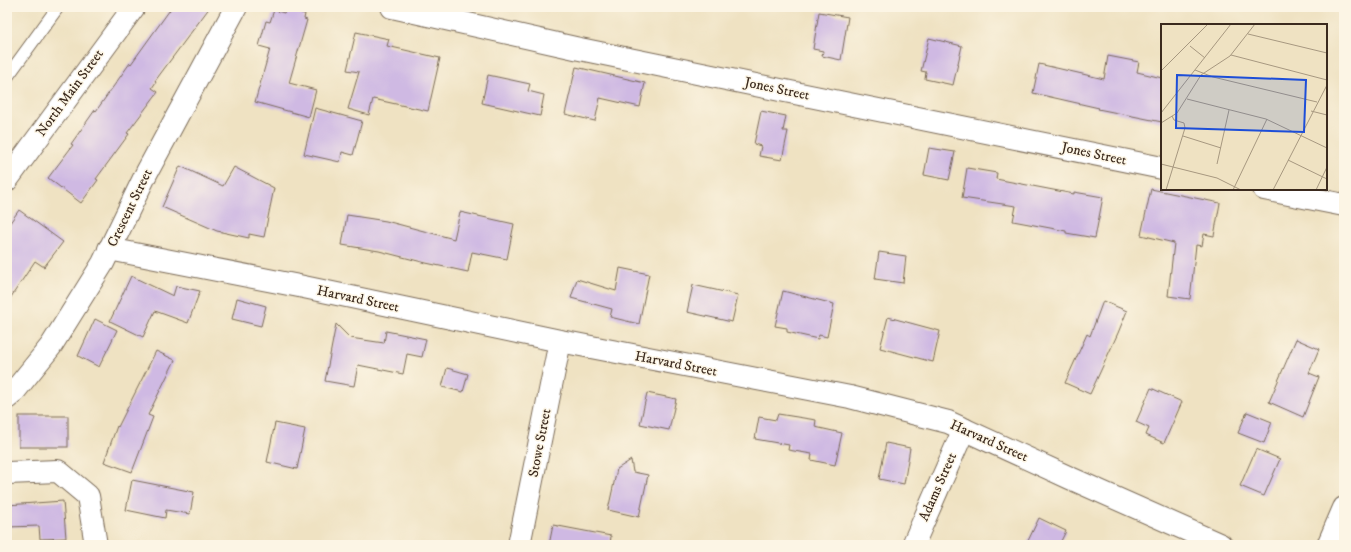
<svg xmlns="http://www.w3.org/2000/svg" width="1351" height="552" font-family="'IM FELL DW Pica',serif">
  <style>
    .building { fill: #cfb9e3 }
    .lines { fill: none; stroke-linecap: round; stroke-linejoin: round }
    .lane-casing { stroke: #7a6a57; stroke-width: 14 }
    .street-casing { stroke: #7a6a57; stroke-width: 24 }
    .secondary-casing { stroke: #7a6a57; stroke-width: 24 }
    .lane { stroke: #fff; stroke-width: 12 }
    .street { stroke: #fff; stroke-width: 22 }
    .secondary { stroke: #fff; stroke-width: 22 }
    .labels { text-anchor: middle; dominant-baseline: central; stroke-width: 3; stroke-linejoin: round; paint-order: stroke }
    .street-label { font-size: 14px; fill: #3b2a1e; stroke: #fcf5e5 }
    .inset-road { fill: none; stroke: #a79880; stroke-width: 1 }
    .view { fill: #1d4ed8; fill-opacity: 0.15; stroke: #1d4ed8; stroke-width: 2 }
    .inset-edge { fill: none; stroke: #3b2a1e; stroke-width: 2 }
  </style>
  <rect width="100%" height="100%" fill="#fcf5e5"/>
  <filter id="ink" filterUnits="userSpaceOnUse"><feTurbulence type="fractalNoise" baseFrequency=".025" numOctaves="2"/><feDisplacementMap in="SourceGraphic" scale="8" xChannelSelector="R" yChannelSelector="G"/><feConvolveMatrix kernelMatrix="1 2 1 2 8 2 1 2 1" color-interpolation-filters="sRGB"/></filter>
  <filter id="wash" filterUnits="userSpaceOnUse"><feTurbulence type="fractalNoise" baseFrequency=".012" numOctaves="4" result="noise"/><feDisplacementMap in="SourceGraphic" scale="16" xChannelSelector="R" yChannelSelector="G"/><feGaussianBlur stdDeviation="0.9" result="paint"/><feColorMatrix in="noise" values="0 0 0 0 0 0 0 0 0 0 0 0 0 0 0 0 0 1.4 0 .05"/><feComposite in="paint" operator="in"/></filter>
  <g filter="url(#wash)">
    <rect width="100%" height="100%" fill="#efe2c2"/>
    <g id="blocks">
      <g class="building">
        <path d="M172,7h38l-55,74 1,1 -4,6 6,4 -31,41 2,1 -33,45 2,1 -17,23 -33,-25 25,-33 -2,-1 24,-34 1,1 34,-48 1,1z"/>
        <path d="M286,9l19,5 -1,5 3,1 -18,63 27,7 -7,27 -54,-15 15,-53 -11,-3 7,-25 4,1 4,-12 10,3z"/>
        <path d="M819,12l29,5 -7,43 -19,-4 1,-5 -10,-2z"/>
        <path d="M356,32l33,7 -2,7 53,12 -12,53 -55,-12 -4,16 -21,-6 11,-37 -12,-2z"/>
        <path d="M929,38l33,8 -9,39 -28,-6 1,-7 -5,-1z"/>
        <path d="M1108,56l31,6 -2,10 25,6v44l-64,-13 1,-1 -66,-15 6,-29 65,15z"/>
        <path d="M576,67l69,16 -5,24 -40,-9 -5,23 -30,-7z"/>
        <path d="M488,75l42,9 -2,7 16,4 -4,21 -58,-13z"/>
        <path d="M315,108l47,13 -9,34 -11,-3 -2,10 -36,-8z"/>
        <path d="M761,111l25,5 -3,15h5l-6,29 -23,-4 2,-10 -7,-2z"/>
        <path d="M929,148l26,4 -6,28 -25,-5z"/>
        <path d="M180,166l43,20 11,-19 40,21 -10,49 -15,-3v4l-32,-7 -55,-24z"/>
        <path d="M967,168l30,5 -1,6 78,15v-2l29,5 -8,41 -29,-5v-2l-53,-10 3,-15 -54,-8z"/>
        <path d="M1151,189l69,14 -6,33 -10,-2 -2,12 -6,-1 -6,54 -22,-3 6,-53 -33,-8z"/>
        <path d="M19,210l44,32 -19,25 -9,-6 -28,42v-76z"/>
        <path d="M460,212l54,12 -7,35 -35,-7 -4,20 -42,-9 -47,-12 -37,-6 5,-30 39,6 68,18z"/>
        <path d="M879,252l27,4 -3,27 -28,-4z"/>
        <path d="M620,268l29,6 -10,50 -29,-7 2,-8 -41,-11 6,-19 39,12z"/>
        <path d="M131,276l42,20 3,-10 24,5 -12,32 -33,-12 -12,26 -33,-16z"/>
        <path d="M693,285l45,10 -6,27 -45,-10z"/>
        <path d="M783,291l51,13 -7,33 -8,-2 -1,4 -31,-7v-4l-12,-2z"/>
        <path d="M237,298l29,8 -5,20 -29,-7z"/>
        <path d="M1103,301l24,10 -9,22 -28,61 -25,-11 22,-49 3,2z"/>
        <path d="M888,317l52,14 -7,31 -53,-14z"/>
        <path d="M95,319l22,11 -18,37 -21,-11z"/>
        <path d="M336,324l14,14 34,5 2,-12 40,8 -4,18 -15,-3 -4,20 -45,-9 -4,21 -29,-5z"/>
        <path d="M1296,339l23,10 -10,24 10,4 -16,40 -34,-15z"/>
        <path d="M156,351l19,9 -27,55 5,2 -21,55 -28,-10 13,-36 1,1z"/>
        <path d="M447,368l21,6 -5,18 -21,-5z"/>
        <path d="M1151,388l31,14 -18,41 -18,-8 3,-7 -13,-6z"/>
        <path d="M647,393l29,6 -7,31 -29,-6z"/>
        <path d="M1247,412l25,10 -8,21 -26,-10z"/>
        <path d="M778,414l38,6 -1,7 27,6 -7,32 -24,-5 1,-6 -24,-4 1,-5 -34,-6 4,-22 17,3z"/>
        <rect x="19" y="416" width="49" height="31"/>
        <path d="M275,423l30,6 -8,40 -30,-7z"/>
        <path d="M886,443l24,5 -6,36 -25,-5z"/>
        <path d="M1256,449l24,10 -16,37 -24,-10z"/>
        <path d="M631,460l2,12 15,3 -9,42 -31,-7 9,-41z"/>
        <path d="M132,480l62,12 -4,22 -24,-4 -1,8 -39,-8z"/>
        <path d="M63,501l3,37 -26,1 -1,-13 -32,1v-22z"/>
        <path d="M1039,518l27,13 -7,14h-33z"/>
        <path d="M553,525l58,11 -1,9h-61z"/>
      </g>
    </g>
  </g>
  <g filter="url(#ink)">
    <use href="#blocks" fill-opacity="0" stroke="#7a6a57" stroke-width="1"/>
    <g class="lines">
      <defs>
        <path id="lane" d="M7,77l51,-70"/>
        <g id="street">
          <path d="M392,7l183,41 587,120"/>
          <path d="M1264,189l80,16"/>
          <path d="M109,249l190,37 261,55 290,56 98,25 122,56 151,67"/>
          <path d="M7,398l6,-5 38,-47 52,-83 44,-91 89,-165"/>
          <path d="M7,473l51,-2 30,25 8,49"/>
          <path d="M519,545l41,-204"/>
          <path d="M913,545l51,-116"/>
        </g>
        <g id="secondary">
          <path d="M7,180l127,-173"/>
          <path d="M1328,545l16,-37"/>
        </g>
      </defs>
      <use href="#lane" class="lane-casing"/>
      <use href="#street" class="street-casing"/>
      <use href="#secondary" class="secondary-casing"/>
      <use href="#lane" class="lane"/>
      <use href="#street" class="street"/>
      <use href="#secondary" class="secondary"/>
    </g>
  </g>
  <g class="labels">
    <g class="street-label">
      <text transform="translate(777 89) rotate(12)">Jones Street</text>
      <text transform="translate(70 93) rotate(-54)">North Main Street</text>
      <text transform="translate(1094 154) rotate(12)">Jones Street</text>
      <text transform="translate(130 208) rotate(-64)">Crescent Street</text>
      <text transform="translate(358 299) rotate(12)">Harvard Street</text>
      <text transform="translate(676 364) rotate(11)">Harvard Street</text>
      <text transform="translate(989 441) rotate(24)">Harvard Street</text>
      <text transform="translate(540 443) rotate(-79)">Stowe Street</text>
      <text transform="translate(938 487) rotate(-66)">Adams Street</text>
    </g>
  </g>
  <g transform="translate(1161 24)">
    <rect width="166" height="166" fill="#efe2c2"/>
    <path class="inset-road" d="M87,10l79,19M29,22l15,12M70,31l96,25M34,46l18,7 104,25M0,47l47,-47M26,75l79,20 61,29M150,87l16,4M0,89l70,-89M0,99l16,-10 24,-38 29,-19 25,-32M22,112l38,12M127,136l39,19M0,140l56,14 24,12M56,140l12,-54M5,166l19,-62 -1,-5 -10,-3 -2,-4M72,166l34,-71M112,166l54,-105M155,166l11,-23"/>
    <path class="view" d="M16,51l129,5 -2,52 -128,-4z"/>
    <rect width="166" height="166" class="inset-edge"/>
  </g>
  <rect width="1351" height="552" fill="none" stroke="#fcf5e5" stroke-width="24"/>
</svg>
